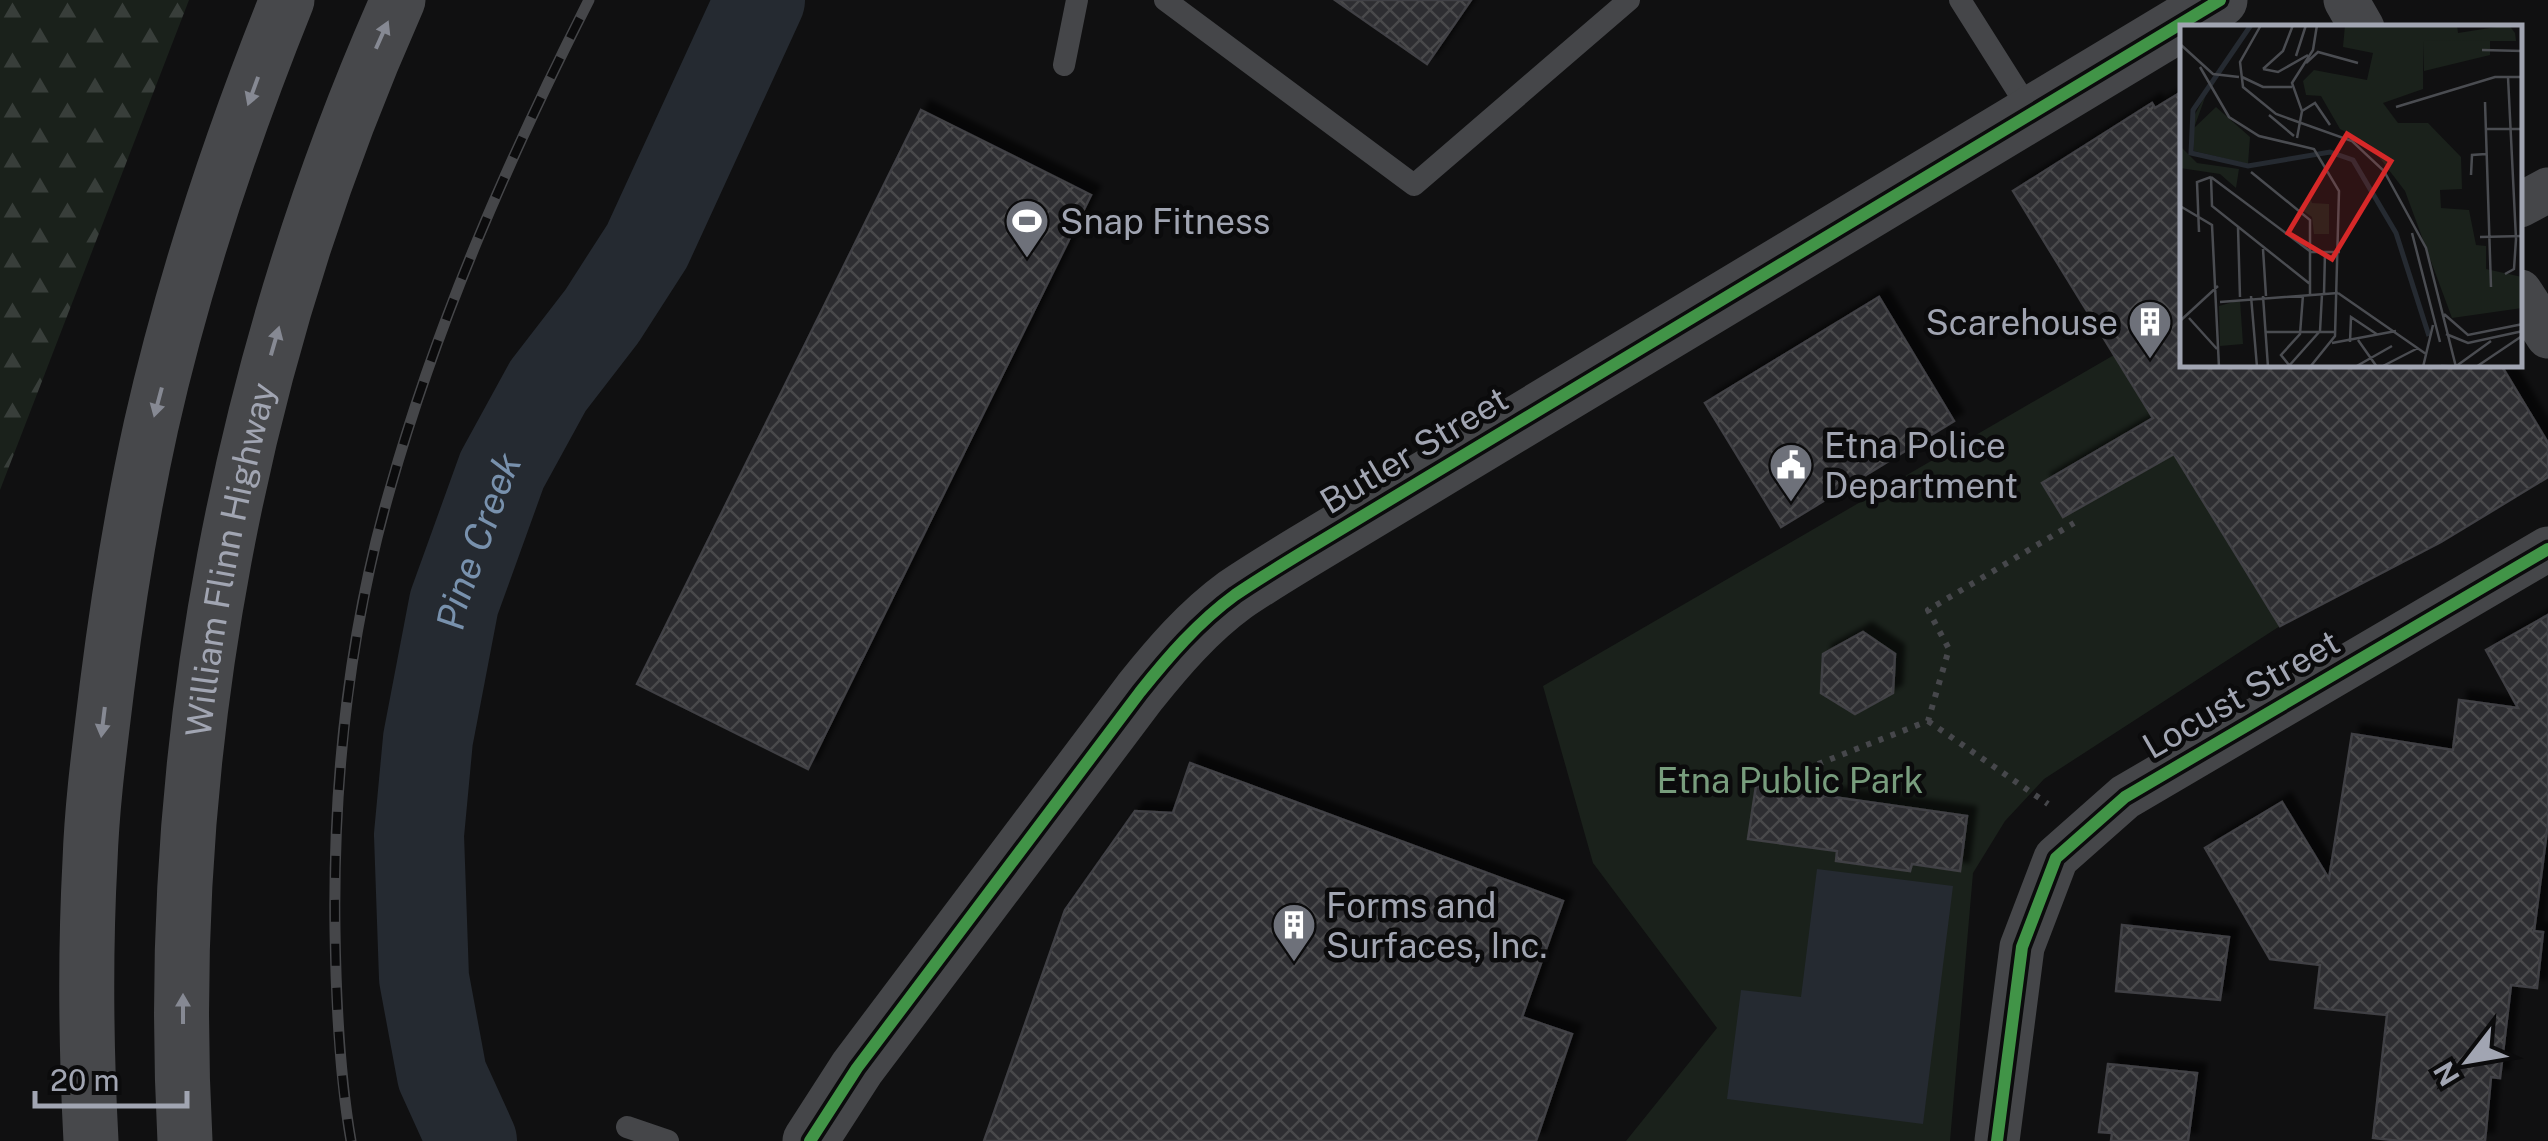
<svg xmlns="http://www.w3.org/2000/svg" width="2548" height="1141" font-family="'Public Sans',sans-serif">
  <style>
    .forest { fill: url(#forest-firs) }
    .park { fill: #1a211b }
    .water { fill: #252a31 }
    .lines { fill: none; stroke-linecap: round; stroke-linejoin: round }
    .river { stroke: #252a31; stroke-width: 90 }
    .building { fill: url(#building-cross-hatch); stroke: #404044; stroke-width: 2.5; filter: url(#shadow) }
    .path { stroke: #46474b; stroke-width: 6; stroke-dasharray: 5 8; stroke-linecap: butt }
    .service { stroke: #454649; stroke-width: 22 }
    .minor { stroke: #454649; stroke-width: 45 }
    .tertiary { stroke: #454649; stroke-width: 55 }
    .trunk { stroke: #47484b; stroke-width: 55 }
    .rail-casing { stroke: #454649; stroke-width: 11 }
    .rail { stroke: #0b0b0c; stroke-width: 8; stroke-dasharray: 22; stroke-linecap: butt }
    .cycleway-casing { stroke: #0b0b0c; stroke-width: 19 }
    .cycleway { stroke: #419447; stroke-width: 12 }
    .oneway { fill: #868993 }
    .labels { text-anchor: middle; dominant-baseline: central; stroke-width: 9; stroke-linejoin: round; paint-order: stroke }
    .poi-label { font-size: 35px; fill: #a1a5b2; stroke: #0b0b0c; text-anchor: start }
    .street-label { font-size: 35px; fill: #a1a5b2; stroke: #0b0b0c }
    .park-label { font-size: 35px; fill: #789d7d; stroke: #0b0b0c }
    .water-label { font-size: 38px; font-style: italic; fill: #7891ad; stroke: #0b0b0c }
    .inset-river { fill: none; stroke: #252a31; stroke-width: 5 }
    .inset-road { fill: none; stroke: #4a4c51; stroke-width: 2.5 }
    .view { fill: #d62828; fill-opacity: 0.15; stroke: #d62828; stroke-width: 5 }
    .inset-edge { fill: none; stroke: #a1a5b2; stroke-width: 5 }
  </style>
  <defs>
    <pattern id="forest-firs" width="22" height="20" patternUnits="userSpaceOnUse" patternTransform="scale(2.5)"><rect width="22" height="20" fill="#1a211b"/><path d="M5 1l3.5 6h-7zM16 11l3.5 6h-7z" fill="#383e3a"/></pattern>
    <pattern id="building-cross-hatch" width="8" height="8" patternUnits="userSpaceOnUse" patternTransform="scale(2.5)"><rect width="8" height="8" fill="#2e2e30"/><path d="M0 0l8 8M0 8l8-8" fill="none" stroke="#49494c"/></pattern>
    <filter id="shadow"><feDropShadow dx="9" dy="-9" stdDeviation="2.5" flood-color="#0009"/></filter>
  </defs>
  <rect width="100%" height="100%" fill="#101011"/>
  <path class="forest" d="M0,0h189l-189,490z"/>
  <path class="park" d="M2114,355l166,271 -236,153 -39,42 -32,52 -23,268h-324l91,-113 -124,-165 -50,-177z"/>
  <path class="water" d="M1817,869l136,17 -30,238 -196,-25 14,-109 60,7z"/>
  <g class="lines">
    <path class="river" id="s1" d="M472,1141l-30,-66 -18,-97 -5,-143 9,-96 26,-136 48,-133 46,-84 54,-70 45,-70 113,-246"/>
  </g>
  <g class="building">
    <path d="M1335,0h136l-44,64z"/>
    <path d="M2183,91v274h318l47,78v34l-107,65 -161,84 -106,-172 -111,63 -21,-34 111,-65 -140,-227 139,-88 3,5z"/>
    <path d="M921,110l170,85 -283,574 -171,-85z"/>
    <path d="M1879,297l75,124 -173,106 -76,-124z"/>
    <path d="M2548,615v208l-14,108 9,1 -6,56 -26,-3 -11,93 -9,-1 -6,64h-85l-27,-3 14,-123 -72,-7 5,-43 -50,-6 -65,-111 77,-46 47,77 23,-145 101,16 6,-50 59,8 -32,-58z"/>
    <path d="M1863,632l32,22 -2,39 -38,21 -34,-21 2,-39z"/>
    <path d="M1190,763l373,138 -41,116 50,17 -36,107h-552l81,-231 70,-99 38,2z"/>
    <path d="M1756,786l211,30 -7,55 -48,-7 -2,7 -74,-10 1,-10 -89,-12z"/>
    <path d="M2122,925l107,12 -9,63 -104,-9z"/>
    <path d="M2108,1064l89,9 -9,68h-77l1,-8 -13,-1z"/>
  </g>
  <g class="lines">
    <g class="path">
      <path d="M1928,721l120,83"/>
      <path d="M1818,764l110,-43 21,-72 -21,-39 146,-87"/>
    </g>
    <g class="service">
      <path d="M1165,0l249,185 215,-185"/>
      <path d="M1960,0l72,114"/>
      <path d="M1064,65l13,-65"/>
      <path d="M627,1127l41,14"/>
    </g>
    <g class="minor">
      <path d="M2346,0l16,28"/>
      <path d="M2520,205l28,-15"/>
      <path d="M2520,292l28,44"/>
      <path d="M1997,1141l25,-194 34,-89 69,-61 423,-248"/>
    </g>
    <path class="tertiary" d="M810,1141l47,-73 283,-376c28,-35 58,-70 95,-97 22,-15 45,-29 68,-43l917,-552"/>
    <g class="trunk">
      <path d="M91,1141c-5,-94 -6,-187 -1,-280 2,-58 10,-116 17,-174 11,-87 25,-175 44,-261 32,-142 82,-292 136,-426"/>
      <path id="s2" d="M185,1141c-21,-389 55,-785 213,-1141"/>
    </g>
    <defs>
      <path id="rail" d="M351,1141c-12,-69 -15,-141 -16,-211 -2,-147 14,-299 55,-441 48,-170 119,-331 199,-489"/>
    </defs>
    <use href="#rail" class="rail-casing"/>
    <use href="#rail" class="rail"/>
    <defs>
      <g id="cycleway">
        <path d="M810,1141l47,-73 283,-376c28,-35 58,-70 95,-97 22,-15 45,-29 68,-43l917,-552"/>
        <path d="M1997,1141l25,-194 34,-89 69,-61 423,-248"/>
      </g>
    </defs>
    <use href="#cycleway" class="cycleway-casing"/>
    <use href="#cycleway" class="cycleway"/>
  </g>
  <defs><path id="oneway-solid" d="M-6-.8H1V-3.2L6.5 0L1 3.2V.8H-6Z" transform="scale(2.5)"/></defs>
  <g class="oneway">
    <use href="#oneway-solid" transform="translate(382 35) rotate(-66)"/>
    <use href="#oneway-solid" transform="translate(253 91) rotate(110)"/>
    <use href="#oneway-solid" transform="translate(275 341) rotate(-74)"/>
    <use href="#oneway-solid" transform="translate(158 402) rotate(105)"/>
    <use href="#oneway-solid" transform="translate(103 722) rotate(97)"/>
    <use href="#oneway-solid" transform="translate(183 1009) rotate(-90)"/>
  </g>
  <defs>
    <symbol id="stadium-pin" viewBox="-11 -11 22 30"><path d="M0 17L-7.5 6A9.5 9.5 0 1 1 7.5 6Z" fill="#6e717a" stroke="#0b0b0c"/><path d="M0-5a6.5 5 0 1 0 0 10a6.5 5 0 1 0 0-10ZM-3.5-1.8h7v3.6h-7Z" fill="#fff"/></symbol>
    <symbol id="building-pin" viewBox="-11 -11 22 30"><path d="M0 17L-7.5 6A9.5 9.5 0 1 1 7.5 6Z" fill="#6e717a" stroke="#0b0b0c"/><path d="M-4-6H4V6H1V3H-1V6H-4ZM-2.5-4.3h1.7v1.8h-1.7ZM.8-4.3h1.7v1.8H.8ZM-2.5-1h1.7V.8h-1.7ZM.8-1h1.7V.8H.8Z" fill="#fff"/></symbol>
    <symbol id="civic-pin" viewBox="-11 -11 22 30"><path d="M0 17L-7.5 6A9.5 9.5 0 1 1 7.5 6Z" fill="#6e717a" stroke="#0b0b0c"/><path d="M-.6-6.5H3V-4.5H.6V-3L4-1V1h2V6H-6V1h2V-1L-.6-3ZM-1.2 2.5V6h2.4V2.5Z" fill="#fff"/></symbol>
  </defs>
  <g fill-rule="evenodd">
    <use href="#stadium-pin" x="1002" y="196" width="50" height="68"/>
    <use href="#building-pin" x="2125" y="297" width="50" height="68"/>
    <use href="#civic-pin" x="1766" y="440" width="50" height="68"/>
    <use href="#building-pin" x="1269" y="900" width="50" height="68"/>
  </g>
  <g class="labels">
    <g class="poi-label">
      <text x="1060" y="221">Snap Fitness</text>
      <text x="2118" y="322" text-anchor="end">Scarehouse</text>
      <text x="1824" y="445">Etna Police<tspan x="1824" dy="40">Department</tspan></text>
      <text x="1326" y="905">Forms and<tspan x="1326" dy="40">Surfaces, Inc.</tspan></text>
    </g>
    <g class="street-label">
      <text transform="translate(1414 450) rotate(-31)">Butler Street</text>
      <text stroke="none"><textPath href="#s2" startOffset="585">William Flinn Highway</textPath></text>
      <text transform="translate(2241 694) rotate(-30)">Locust Street</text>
    </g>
    <g class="park-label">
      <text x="1790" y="780">Etna Public Park</text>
    </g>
    <g class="water-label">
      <text stroke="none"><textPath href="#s1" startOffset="615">Pine Creek</textPath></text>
    </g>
  </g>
  <g transform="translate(2180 25)">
    <rect width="342" height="342" fill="#101011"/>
    <path d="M165,0h112l1,8 51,-8 6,8 1,8h-93v48l-40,14 15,20h30l33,34 1,32 -22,1 1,18 28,2 7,35 10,1v23l36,8v31l-70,10 -47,-127 -36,-47 -29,-15 -19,-33 -15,-1 -3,-14 11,-11 53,10 6,-27 -30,-6zM0,121l17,17 42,6 -3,19 -16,-14 -40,-6z" fill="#1a211b"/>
    <path d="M60,275l3,44 -23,2 -1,-40z" fill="#1a211b"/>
    <path d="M310,15v15l-66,16 -1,-30zM27,67l-13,36 22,-21 34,30 -2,27 -54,-13 -2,-31zM129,170l3,8 17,1v30h-15l-2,-17 -13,-9z" fill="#1a211b"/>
    <path class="inset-river" d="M71,0l-58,85 -2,43 57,13 82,-14 23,8 43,73 33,103"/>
    <path class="inset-road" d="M81,0l-21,37 3,25 33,27 76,27 32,30 42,77 30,119M0,19l33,30 26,3M302,25l41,1M116,31l10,-31M126,38l12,-11 40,11M20,42l29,50 30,19 55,13 25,42 -4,145 -25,31M83,44l20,-18 10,-26M83,44l15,3 30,-17M62,52l21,10h29M305,77l6,185M216,82l99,-30h28M122,86l13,-8 15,22M89,90l25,21M305,104h38M117,113l5,-27 -10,-28 21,-33 4,-25M71,147l59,48v75M291,150l1,-20 14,-1M31,152l100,75h29M31,152l1,29 98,78M0,181l32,19 7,142M58,202l2,70M19,207l-2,-50 14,-5M232,208l28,109M300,212l43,-1M83,224l3,47M325,249l9,-5 2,-30 -8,-162M158,268l88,61M0,269v-51M144,269l1,-42M71,271l6,71M83,271l5,71M40,277l118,-9M264,289l24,21 55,-11M9,293l28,31M0,296l38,-35M86,307h70M266,309l22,9 55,-12M178,315l19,27M170,317l1,-25 27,18M152,318l64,-12M109,340l-8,-10 19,-21 3,-39M261,341l33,1M108,342l32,-36 2,-37M175,342l37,-21M201,342l37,-19M243,342l10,-42M275,342l36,-26M296,342l46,-31"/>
    <path class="view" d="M167,109l44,27 -59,98 -44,-26z"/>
    <rect width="342" height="342" class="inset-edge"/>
  </g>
  <g transform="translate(2468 1061) rotate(239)" stroke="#0b0b0c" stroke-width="8" paint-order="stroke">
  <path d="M0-8L18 38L0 25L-18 38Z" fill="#a1a5b2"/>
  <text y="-15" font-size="28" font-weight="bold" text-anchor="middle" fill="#a1a5b2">N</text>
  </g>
  <path d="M35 1091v15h152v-15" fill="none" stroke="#a1a5b2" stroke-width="5"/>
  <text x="50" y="1091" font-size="30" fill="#a1a5b2" stroke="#0b0b0c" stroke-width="8" paint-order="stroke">20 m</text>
</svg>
